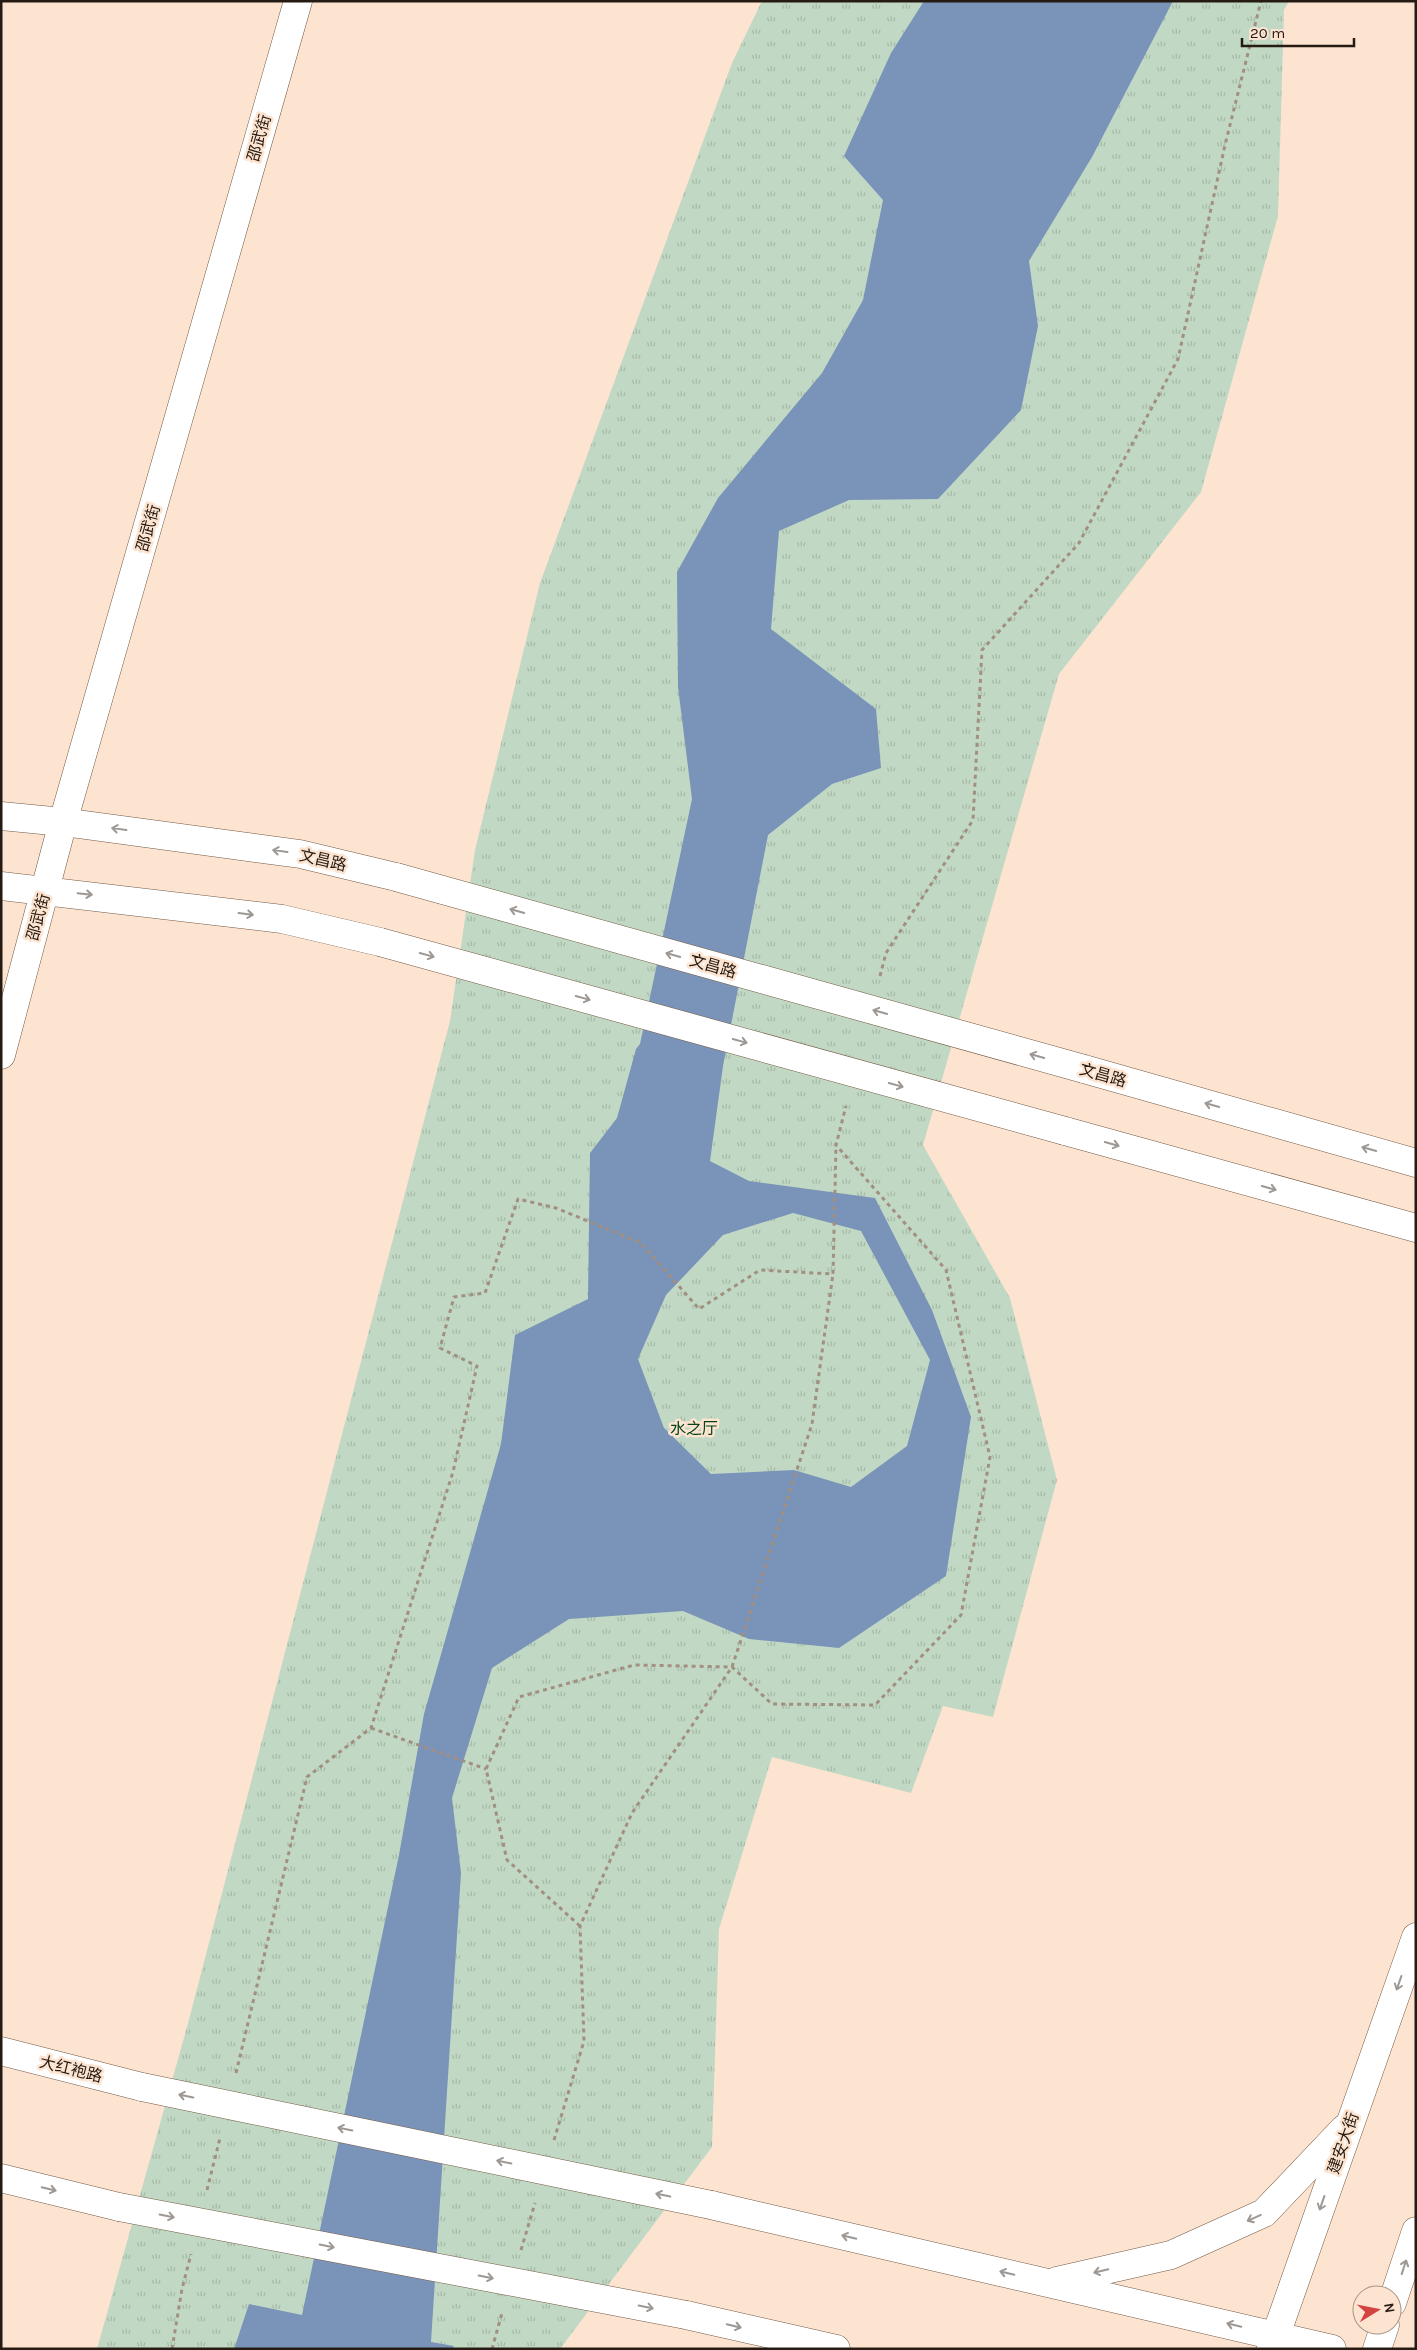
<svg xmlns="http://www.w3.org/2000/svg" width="1417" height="2350" font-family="Karla,'Noto Sans SC',sans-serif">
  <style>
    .park { fill: url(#park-tufts) }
    .water { fill: #7a93b8; fill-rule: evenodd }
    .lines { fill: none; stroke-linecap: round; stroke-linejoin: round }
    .minor-casing { stroke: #745a44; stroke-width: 29 }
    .tertiary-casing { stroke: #745a44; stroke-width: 29 }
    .primary-casing { stroke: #745a44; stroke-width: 29 }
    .path { stroke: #a28f80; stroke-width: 3; stroke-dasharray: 4 4; stroke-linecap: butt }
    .minor { stroke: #fff; stroke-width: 28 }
    .tertiary { stroke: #fff; stroke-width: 28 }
    .primary { stroke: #fff; stroke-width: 28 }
    .tertiary-bridge-casing { stroke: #745a44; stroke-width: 29; stroke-linecap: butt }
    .primary-bridge-casing { stroke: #745a44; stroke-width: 29; stroke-linecap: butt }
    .tertiary-bridge { stroke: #fff; stroke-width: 28 }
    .primary-bridge { stroke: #fff; stroke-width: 28 }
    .oneway { stroke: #9d9894 }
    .labels { text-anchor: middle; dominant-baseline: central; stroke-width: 5; stroke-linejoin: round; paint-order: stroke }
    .street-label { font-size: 16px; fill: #261b12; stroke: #fde4d1 }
    .park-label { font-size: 16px; fill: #034318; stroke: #fde4d1 }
  </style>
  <defs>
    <pattern id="park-tufts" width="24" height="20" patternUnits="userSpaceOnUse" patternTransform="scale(1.25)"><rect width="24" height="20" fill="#c1d9c4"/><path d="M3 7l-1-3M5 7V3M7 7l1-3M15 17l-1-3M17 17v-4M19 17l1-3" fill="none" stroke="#a6baa7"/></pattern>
  </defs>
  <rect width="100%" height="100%" fill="#fde4d1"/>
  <path class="park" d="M762,1h527l-5,9 -6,206 -77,276 -142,182 -136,471 87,153 47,182 -64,237 -50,-11 -32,87 -139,-36 -53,172 -7,218 -152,202h-463l90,-322 263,-1006 25,-171 65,-267 192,-520z"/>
  <path class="water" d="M924,1h249l-81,156 -63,104 9,65 -17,84 -83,89 -89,1 -70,31 -8,98 105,80 5,59 -49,16 -64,51 -45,231 -13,95 39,20 126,17 57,112 39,107 -25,159 -107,72 -90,-9 -66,-28 -114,8 -77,49 -40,130 9,75 -30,469 23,4 -2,3h-218l15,-45 53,11 97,-460 25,-141 77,-270 14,-109 73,-36 2,-146 27,-35 19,-69 4,-5 52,-245 -14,-112 -1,-115 41,-74 104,-125 41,-73 20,-100 -39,-44 47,-103zM793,1213l68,18 69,129 -23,86 -56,41 -57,-17 -83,4 -47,-46 -26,-69 28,-64 57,-60z"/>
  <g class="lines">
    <defs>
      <path id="minor" d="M1,1055l62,-233 235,-821"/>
      <g id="tertiary">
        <path d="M1,816l62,6 237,32 96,23"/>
        <path d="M1,886l281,33 98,23"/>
        <path d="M1084,1069l332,94"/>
        <path d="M1065,1131l351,97"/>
      </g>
      <g id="primary">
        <path d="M1,2051l141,36"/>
        <path d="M1,2178l118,29"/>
        <path d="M711,2205l621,144"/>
        <path d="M1057,2281l114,-26 93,-42 80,-84"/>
        <path d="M1392,2303l24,-72"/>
        <path d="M686,2315l150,34"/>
        <path d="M1271,2349l145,-412"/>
        <path d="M1377,2349l8,-24"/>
      </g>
    </defs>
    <use href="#minor" class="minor-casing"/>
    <use href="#tertiary" class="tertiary-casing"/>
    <use href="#primary" class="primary-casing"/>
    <g class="path">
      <path d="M880,976l6,-23 87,-133 9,-170 97,-107 99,-184 47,-214 36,-144"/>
      <path d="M371,1728l115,41"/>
      <path d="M580,1926l-73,-66 -21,-91 33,-72 115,-32 98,2 40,37 103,1 86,-90 29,-158 -44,-187 -110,-125 10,-39"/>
      <path d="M236,2073l71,-296 64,-49 82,-256 24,-106 -37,-18 14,-51 31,-4 33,-94 38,9 85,35 58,66 61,-39 73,4 3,-128"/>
      <path d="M554,2140l30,-99 -4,-115 52,-113 100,-146 80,-243 21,-150"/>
      <path d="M207,2190l13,-52"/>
      <path d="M521,2250l14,-47"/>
      <path d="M172,2349l10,-60 9,-35"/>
      <path d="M492,2349l10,-36"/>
    </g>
    <use href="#minor" class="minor"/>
    <use href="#tertiary" class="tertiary"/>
    <use href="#primary" class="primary"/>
    <defs>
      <g id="tertiary-bridge">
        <path d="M396,877l688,192"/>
        <path d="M380,942l685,189"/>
      </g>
      <g id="primary-bridge">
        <path d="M142,2087l569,118"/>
        <path d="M119,2207l567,108"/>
      </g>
    </defs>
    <use href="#tertiary-bridge" class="tertiary-bridge-casing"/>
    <use href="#primary-bridge" class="primary-bridge-casing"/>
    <use href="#tertiary-bridge" class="tertiary-bridge"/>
    <use href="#primary-bridge" class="primary-bridge"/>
  </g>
  <defs><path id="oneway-shaft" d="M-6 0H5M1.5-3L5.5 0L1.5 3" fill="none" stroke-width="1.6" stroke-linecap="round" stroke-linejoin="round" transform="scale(1.25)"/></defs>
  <g class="oneway">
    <use href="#oneway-shaft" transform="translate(119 829) rotate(-172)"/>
    <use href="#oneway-shaft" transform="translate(280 851) rotate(-172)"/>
    <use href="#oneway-shaft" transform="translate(85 894) rotate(6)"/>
    <use href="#oneway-shaft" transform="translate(517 911) rotate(-164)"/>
    <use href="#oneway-shaft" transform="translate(246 914) rotate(7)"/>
    <use href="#oneway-shaft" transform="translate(427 955) rotate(15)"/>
    <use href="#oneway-shaft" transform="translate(673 955) rotate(-164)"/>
    <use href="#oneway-shaft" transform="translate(583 998) rotate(15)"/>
    <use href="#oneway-shaft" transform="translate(880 1012) rotate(-164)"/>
    <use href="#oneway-shaft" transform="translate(740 1041) rotate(15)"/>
    <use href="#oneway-shaft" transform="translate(1037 1056) rotate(-164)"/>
    <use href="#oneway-shaft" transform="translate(896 1085) rotate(15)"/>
    <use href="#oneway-shaft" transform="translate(1212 1105) rotate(-164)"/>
    <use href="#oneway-shaft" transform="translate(1112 1144) rotate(16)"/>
    <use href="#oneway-shaft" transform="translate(1369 1149) rotate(-164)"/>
    <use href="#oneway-shaft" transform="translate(1269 1188) rotate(16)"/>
    <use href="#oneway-shaft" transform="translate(1399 1983) rotate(109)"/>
    <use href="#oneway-shaft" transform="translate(186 2096) rotate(-168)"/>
    <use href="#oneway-shaft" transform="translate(345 2129) rotate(-168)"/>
    <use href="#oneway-shaft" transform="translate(504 2162) rotate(-168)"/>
    <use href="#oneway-shaft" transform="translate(49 2189) rotate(14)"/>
    <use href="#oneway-shaft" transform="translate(663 2195) rotate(-168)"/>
    <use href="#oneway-shaft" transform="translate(1322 2203) rotate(109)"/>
    <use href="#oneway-shaft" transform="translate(167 2216) rotate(11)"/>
    <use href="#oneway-shaft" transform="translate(1254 2218) rotate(156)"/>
    <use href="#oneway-shaft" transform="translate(849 2237) rotate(-167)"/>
    <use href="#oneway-shaft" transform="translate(327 2246) rotate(11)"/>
    <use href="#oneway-shaft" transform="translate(1404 2267) rotate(-72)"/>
    <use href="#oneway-shaft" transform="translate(1101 2271) rotate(167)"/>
    <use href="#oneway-shaft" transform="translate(1007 2273) rotate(-167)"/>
    <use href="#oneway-shaft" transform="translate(486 2277) rotate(11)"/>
    <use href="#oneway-shaft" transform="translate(646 2307) rotate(11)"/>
    <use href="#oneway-shaft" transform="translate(1234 2325) rotate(-167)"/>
    <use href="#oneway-shaft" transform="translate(734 2326) rotate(13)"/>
  </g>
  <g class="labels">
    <g class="street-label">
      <text transform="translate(259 138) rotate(-74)">邵武街</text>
      <text transform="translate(148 528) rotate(-74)">邵武街</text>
      <text transform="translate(323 860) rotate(13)">文昌路</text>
      <text transform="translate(38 917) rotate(-75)">邵武街</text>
      <text transform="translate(713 966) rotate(16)">文昌路</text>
      <text transform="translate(1103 1075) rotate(16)">文昌路</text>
      <text transform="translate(71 2069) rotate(14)">大红袍路</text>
      <text transform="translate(1343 2143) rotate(-71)">建安大街</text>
    </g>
    <g class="park-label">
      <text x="694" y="1428">水之厅</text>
    </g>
  </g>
  <rect width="1417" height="2350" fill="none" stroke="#261b12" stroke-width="5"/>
  <g transform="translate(1377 2310) rotate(80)"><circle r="24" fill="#fde4d1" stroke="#a79485"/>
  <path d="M0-4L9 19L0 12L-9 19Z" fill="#d24342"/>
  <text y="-8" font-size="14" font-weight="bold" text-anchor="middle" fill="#261b12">N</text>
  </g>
  <path d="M1242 38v8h112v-8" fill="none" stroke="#261b12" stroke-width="2.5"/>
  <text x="1250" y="38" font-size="15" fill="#261b12" stroke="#fde4d1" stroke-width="4" paint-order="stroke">20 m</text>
</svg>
